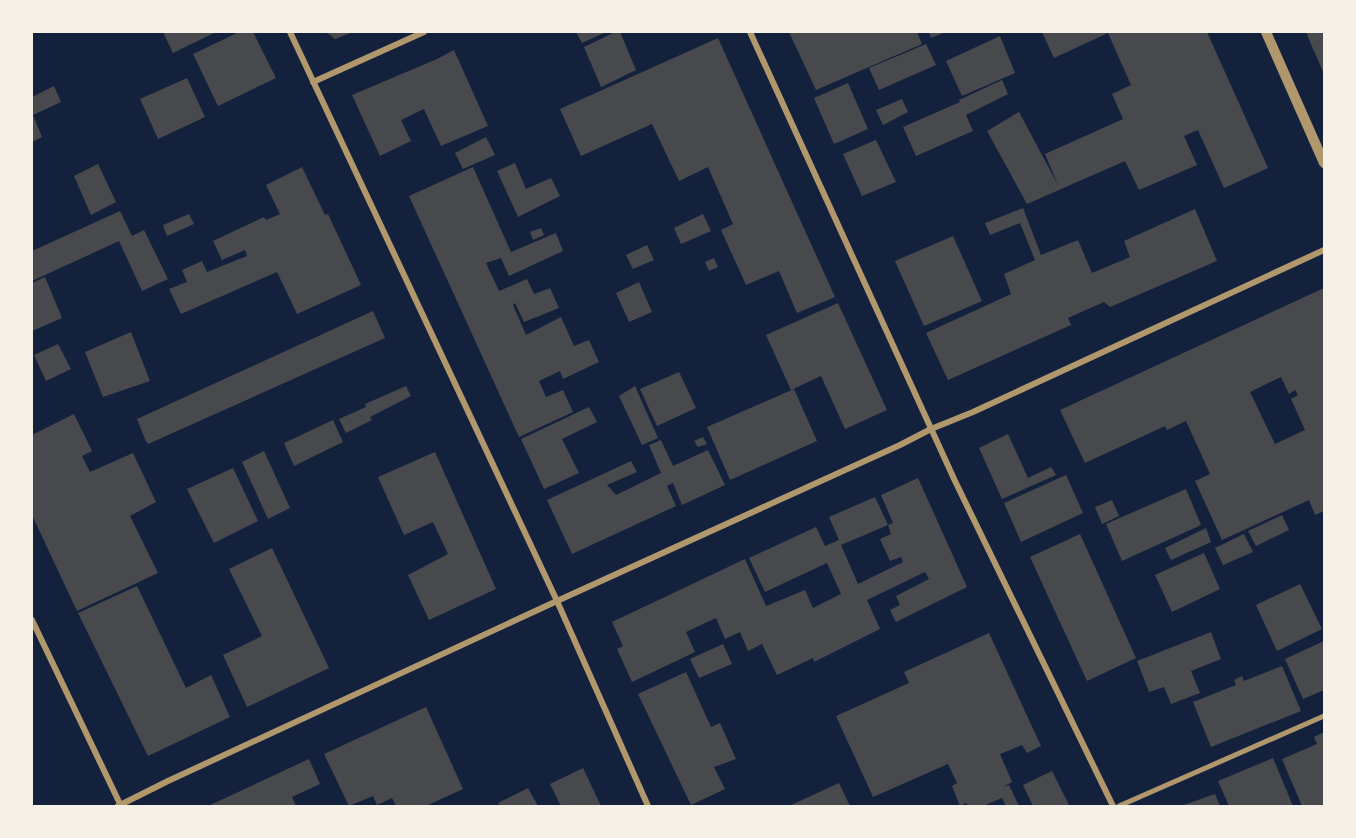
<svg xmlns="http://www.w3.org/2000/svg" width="1356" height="838" font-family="Manrope,sans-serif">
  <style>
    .building { fill: #48494c; fill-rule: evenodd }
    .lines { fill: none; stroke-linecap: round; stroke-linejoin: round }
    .pedestrian { stroke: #b1986c; stroke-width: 5 }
    .minor { stroke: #b1986c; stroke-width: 6 }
    .tertiary { stroke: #b1986c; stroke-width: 10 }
  </style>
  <rect width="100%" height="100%" fill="#14213d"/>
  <g class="building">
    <path d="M163,32h53l-43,21z"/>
    <path d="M239,32h14l23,46 -58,28 -25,-52z"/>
    <path d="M326,32h27l-18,7z"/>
    <path d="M576,32h30l-24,11z"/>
    <path d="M615,32h5l16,38 -35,17 -17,-40z"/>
    <path d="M789,32h128l5,12 -106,46z"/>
    <path d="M929,32h17l-15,6z"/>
    <path d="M1042,32h165l61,136 -44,20 -26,-58 -14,6 13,29 -58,25 -14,-29 -98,43 -40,-73 32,-19 39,73 -13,-31 78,-35 -11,-25 19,-9 -23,-52 -54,25z"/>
    <path d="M1306,32h18v42l-13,-30z"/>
    <path d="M1000,36l15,37 -53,23 -16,-35z"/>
    <path d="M718,38l117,259 -38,16 -18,-42 -33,14 -25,-55 12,-6 -25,-57 -29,14 -27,-57 -71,32 -21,-47z"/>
    <path d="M926,44l10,21 -57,25 -10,-22z"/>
    <path d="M454,50l34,76 -47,20 -17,-37 -23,11 10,21 -31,15 -28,-61 85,-36z"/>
    <path d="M187,78l18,39 -47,22 -18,-40z"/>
    <path d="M1002,80l6,14 -42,21 7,16 -57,25 -13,-29 57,-25 -1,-2z"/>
    <path d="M848,83l20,46 -34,15 -20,-46z"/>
    <path d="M54,86l7,16 -28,13 9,22 -10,5v-45z"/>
    <path d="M902,99l6,13 -25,13 -7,-15z"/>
    <path d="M486,137l9,18 -32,14 -8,-16z"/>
    <path d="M876,140l20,42 -34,14 -19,-42z"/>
    <path d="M515,163l11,26 25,-11 9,18 -42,21 -21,-46z"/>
    <path d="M98,164l18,38 -25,13 -17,-39z"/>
    <path d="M302,167l23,48 3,-1 33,71 -64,29 -20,-42 -96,42 -12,-25 18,-7 -5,-12 20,-9 5,11 40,-16 -2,-6 -23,10 -9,-19 51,-24 2,3 14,-6 -14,-29z"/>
    <path d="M473,167l38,85 45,-19 7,18 -54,25 -8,-18 -15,5 13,28 28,-12 7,15 16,-6 9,20 -35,14 -9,-19 -2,2 13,30 35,-18 13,29 15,-6 10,22 -36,17 -3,-8 -21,10 7,16 17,-7 10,22 -54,25 -110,-241z"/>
    <path d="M1023,208l18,47 37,-15 14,33 38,-16 -6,-16 71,-32 22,52 -107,46 -6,-5 -36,16 3,7 -123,55 -22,-47 85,-39 -7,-20 31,-14 -15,-37 -30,12 -5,-12z"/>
    <path d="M120,211l12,25 12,-6 24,49 -26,12 -23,-50 -87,40v-30z"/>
    <path d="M189,214l5,10 -27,12 -4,-11z"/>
    <path d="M703,214l8,17 -30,13 -7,-16z"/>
    <path d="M541,228l3,7 -11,5 -3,-8z"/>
    <path d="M953,236l29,65 -58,25 -29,-65z"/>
    <path d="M647,245l7,15 -21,9 -7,-14z"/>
    <path d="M714,258l4,9 -9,4 -4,-9z"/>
    <path d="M45,277l17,41 -30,13v-48z"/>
    <path d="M639,282l13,30 -23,10 -13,-29z"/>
    <path d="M1324,288v223l-9,4 -6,-15 -87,40 -27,-59 15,-7 -24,-53 -19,9 -2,-4 -80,37 -25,-53zM1281,377l8,17 6,-4 3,5 -7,4 14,31 -30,14 -25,-52z"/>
    <path d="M838,303l49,107 -42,19 -24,-53 -30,14 -25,-55z"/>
    <path d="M373,311l12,27 -237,106 -3,-5 -8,-20z"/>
    <path d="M131,332l19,49 -47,16 -18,-45z"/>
    <path d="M58,344l13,25 -25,12 -12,-26z"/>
    <path d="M679,372l17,36 -39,18 -17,-37z"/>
    <path d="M406,386l5,10 -41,21 2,3 -26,13 -7,-14 27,-12 -1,-3z"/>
    <path d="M635,386l23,52 -16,7 -23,-49z"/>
    <path d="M794,389l23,52 -87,39 -23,-53z"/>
    <path d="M589,407l8,15 -35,17 17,34 -35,16 -23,-50z"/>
    <path d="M74,414l18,37 -10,5 8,16 43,-19 23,49 -26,14 28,57 -81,38 -45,-96v-80z"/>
    <path d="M333,420l10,22 -49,24 -10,-23z"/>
    <path d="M1008,434l20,44 23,-11 5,8 -54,24 -23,-51z"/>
    <path d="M703,437l4,7 -9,3 -4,-6z"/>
    <path d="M661,440l12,26 35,-16 17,35 -43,20 -9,-22 -6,3 9,20 -104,48 -25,-54 84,-39 6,11 -30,13 9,10 45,-22 -12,-28z"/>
    <path d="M264,451l26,57 -22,11 -26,-57z"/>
    <path d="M435,452l61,137 -67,31 -21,-45 40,-21 -15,-32 -29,13 -26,-58z"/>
    <path d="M233,468l25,53 -44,22 -27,-54z"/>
    <path d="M1066,475l17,38 -62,29 -17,-39z"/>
    <path d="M918,478l49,109 -71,35 -6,-12 10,-5 -4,-9 33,-17 -4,-7 -58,28 13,29 -66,33 -1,-4 -36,17 -15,-31 -14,7 -8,-19 -15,7 -9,-21 -30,14 9,20 -63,30 -15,-33 6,-3 -11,-24 133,-63 21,47 39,-16 8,18 28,-14 -14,-31 -62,29 -16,-34 67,-31 9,19 14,-6 -10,-23 46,-20 13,28 -47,20 17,39 45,-22 -2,-5 -11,4 -10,-22 11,-5 -3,-9 5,-2 -12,-28z"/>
    <path d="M1186,489l15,36 -79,36 -16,-37z"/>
    <path d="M1112,500l7,16 -17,8 -7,-17z"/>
    <path d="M1282,515l7,15 -33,16 -8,-15z"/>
    <path d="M1206,528l5,14 -40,18 -6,-12z"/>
    <path d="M1080,534l56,124 -49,23 -57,-124z"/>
    <path d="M1244,534l9,18 -30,13 -8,-17z"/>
    <path d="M272,548l57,120 -82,39 -24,-52 39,-19 -33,-67z"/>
    <path d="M1204,553l16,36 -48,23 -17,-37z"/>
    <path d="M1300,584l22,45 -45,22 -21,-46z"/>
    <path d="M137,586l49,102 25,-13 19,42 -82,39 -70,-143z"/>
    <path d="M1211,632l10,27 -30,12 9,22 -29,11 -7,-17 -15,5 -12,-31z"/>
    <path d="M989,633l52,113 -14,7 -5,-8 -22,9 12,28 -9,5 6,-2 10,21h-13l-4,-8 -19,8h-15l-2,-3 -6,3 -8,-20 5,-3 -9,-19 -75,33 -37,-81 73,-33 -5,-11z"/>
    <path d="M1324,641v49l-21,9 -18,-40z"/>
    <path d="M723,644l9,20 -33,14 -9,-19z"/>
    <path d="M1282,666l19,45 -90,36 -18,-45 43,-17 -2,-5 8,-4 2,5z"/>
    <path d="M686,672l25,55 9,-4 16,36 -22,8 11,22 -34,16 -53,-111z"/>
    <path d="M426,707l37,82 -37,17h-30l-4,-8 -15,7 -4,-9 -24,10 -25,-52z"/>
    <path d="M1324,732v74h-22l-20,-47 35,-15 -3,-7z"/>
    <path d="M1273,758l20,48h-64l-11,-25z"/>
    <path d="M309,759l11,25 -28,13 4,9h-88z"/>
    <path d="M583,768l18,38h-40l-11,-22z"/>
    <path d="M1052,771l17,34 -36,1 -10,-21z"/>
    <path d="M839,783l11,23h-61z"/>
    <path d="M528,788l10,18h-38l-2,-3z"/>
    <path d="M1215,794l5,12h-39z"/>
  </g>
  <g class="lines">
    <path class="pedestrian" d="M1119,806l205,-90"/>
    <g class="minor">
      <path d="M290,32l267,569 91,205"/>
      <path d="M750,32l205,449 158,325"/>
      <path d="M313,82l111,-50"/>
      <path d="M32,620l89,186"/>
      <path d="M118,806l50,-25 389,-180 343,-156 31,-16 42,-17 351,-162"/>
    </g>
    <path class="tertiary" d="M1266,32l58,131"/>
  </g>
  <rect width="1356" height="838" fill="none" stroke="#f6f1e7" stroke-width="66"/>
</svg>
